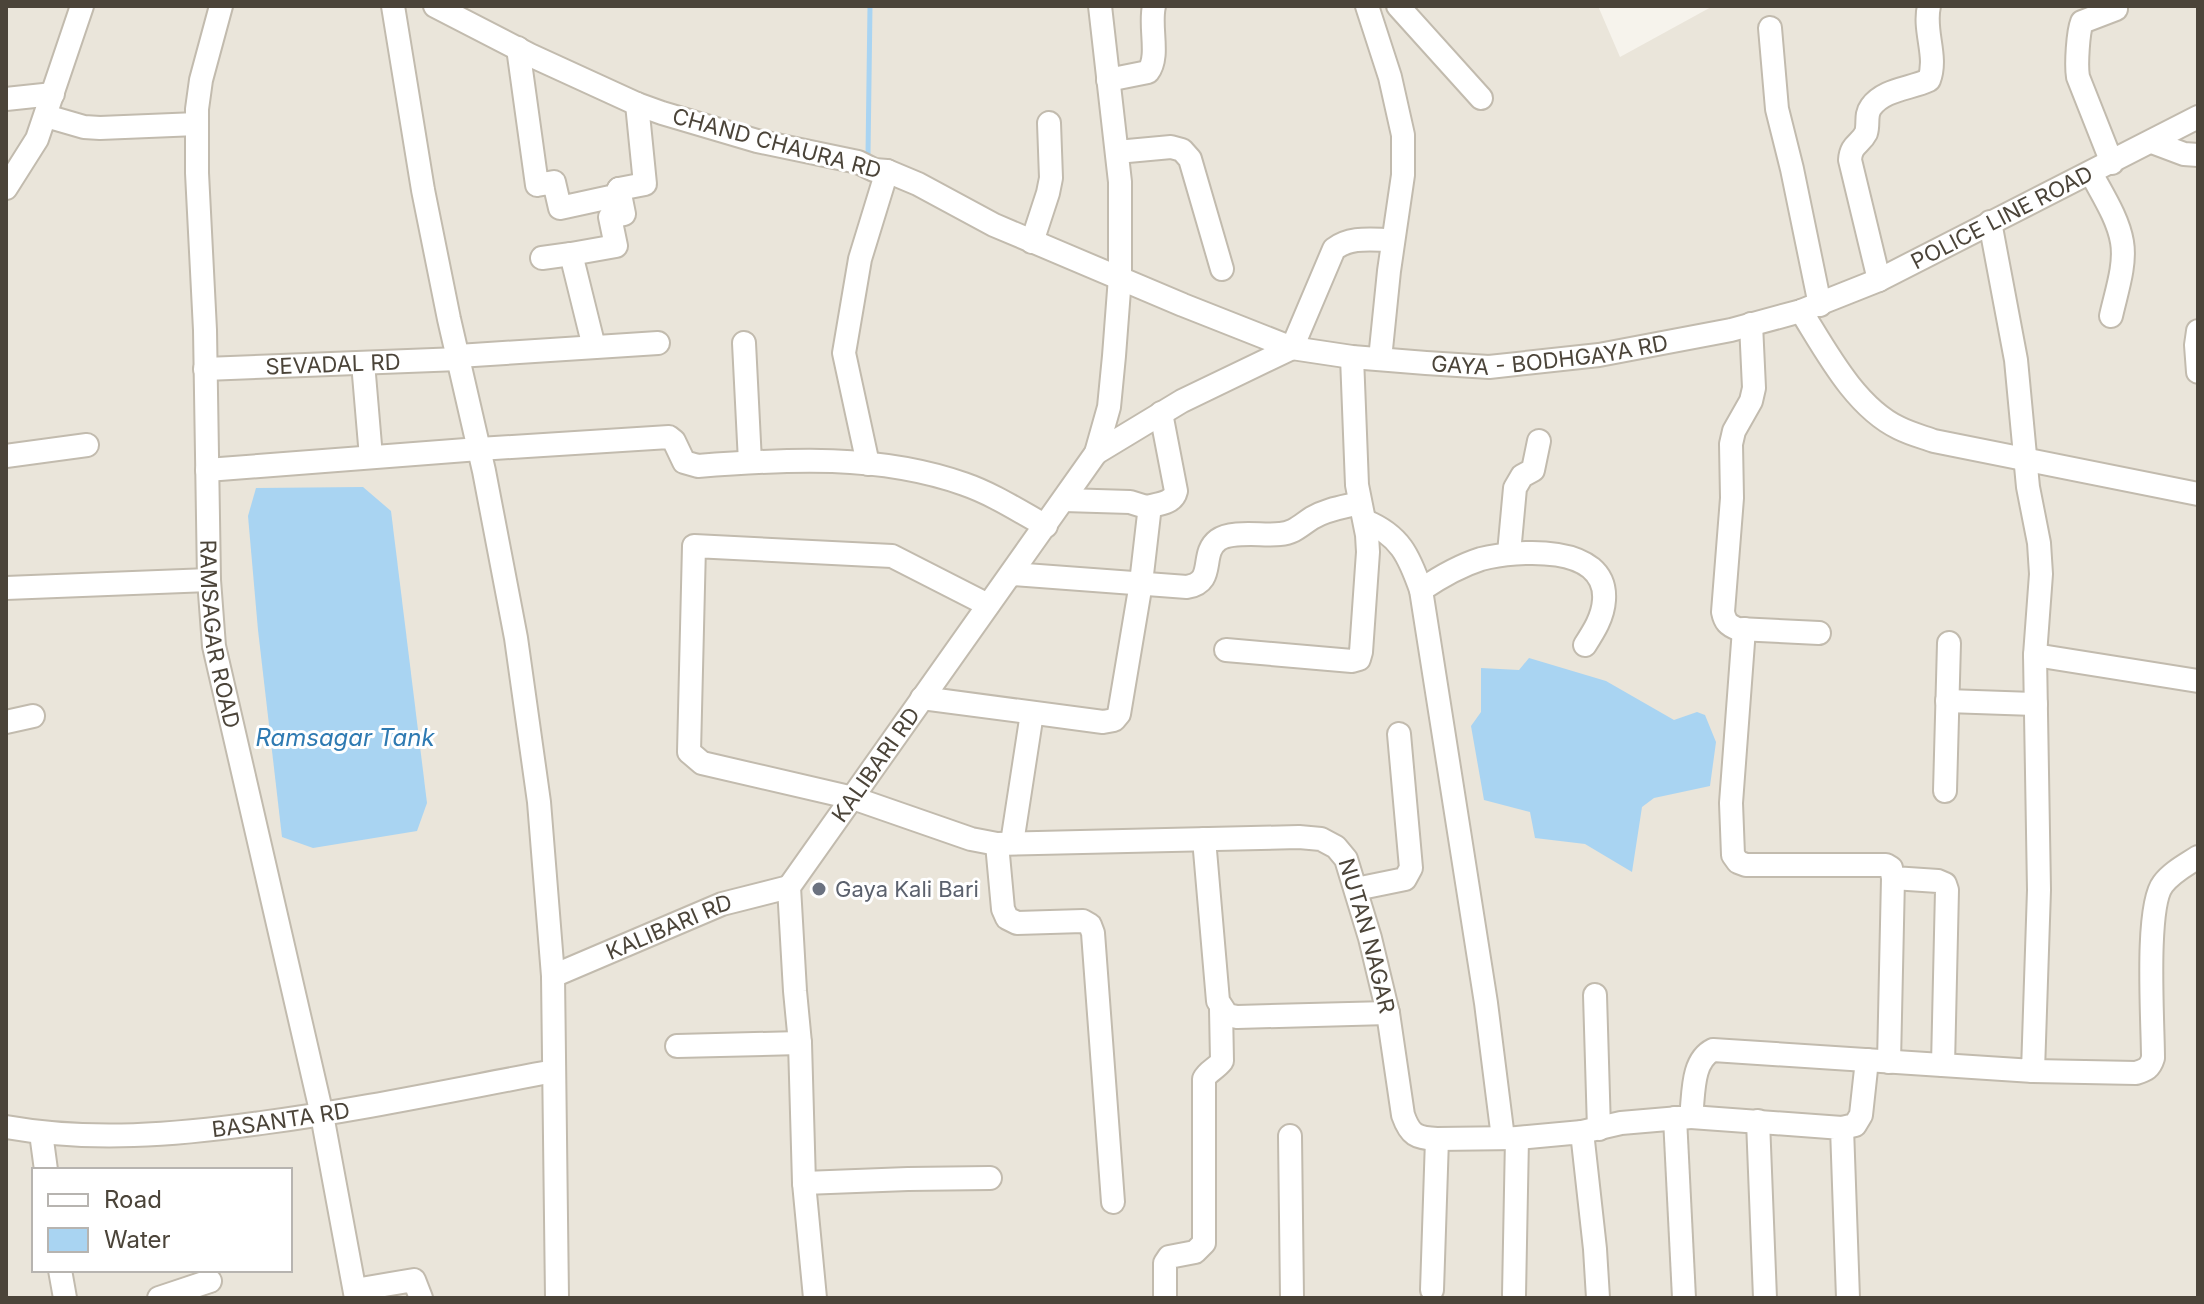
<svg xmlns="http://www.w3.org/2000/svg" width="2204" height="1304" font-family="Inter,sans-serif">
  <style>
    .residential { fill: #eae5da; fill-rule: evenodd }
    .water { fill: #a9d4f2 }
    .lines { fill: none; stroke-linecap: round; stroke-linejoin: round }
    .stream { stroke: #a9d4f2; stroke-width: 5 }
    .minor-casing { stroke: #c2bbae; stroke-width: 26 }
    .minor { stroke: #fff; stroke-width: 22 }
    .worship-dot { fill: #6b7280; stroke: #fff; stroke-width: 3 }
    .labels { text-anchor: middle; dominant-baseline: central; stroke-width: 6; stroke-linejoin: round; paint-order: stroke }
    .street-label { font-size: 22px; fill: #4b4439; stroke: #fff }
    .worship-label { font-size: 22px; fill: #5b616d; stroke: #fff; text-anchor: start }
    .water-label { font-size: 24px; font-style: italic; fill: #2e7ab2; stroke: #fff }
  </style>
  <rect width="100%" height="100%" fill="#f6f3ec"/>
  <path class="residential" d="M6,6h1592l22,51 93,-51h485v1292h-2192zM34,1170h256v100h-256z"/>
  <g class="water">
    <path d="M363,487l28,24 36,292 -10,28 -104,17 -31,-11 -24,-207 -10,-114 8,-28z"/>
    <path d="M1529,658l77,23 68,39 23,-8 8,3 11,27 -6,44 -56,12 -12,9 -10,65 -47,-28 -50,-6 -5,-26 -46,-12 -13,-74 10,-14v-44l38,2z"/>
  </g>
  <g class="lines">
    <path class="stream" d="M868,155l2,-149"/>
    <defs>
      <g id="minor">
        <path id="s1" d="M221,6l-20,74 -4,29v64l8,157 4,250 5,66 108,469 34,183"/>
        <path d="M393,6l30,184 26,129 35,152 32,167 23,164 14,174 4,322"/>
        <path id="s2" d="M435,6l95,49 107,49 25,9 95,28 101,21 16,8 13,1 31,13 76,41 189,80 109,43 60,9 74,6 63,4 110,-12 132,-25 70,-19 78,-31 319,-163"/>
        <path d="M1367,6l23,71 13,58v40l-14,96 -9,88"/>
        <path d="M1398,6l83,92"/>
        <path d="M1770,28l7,81 15,60 28,136"/>
        <path d="M518,48l19,137 17,-3 6,26 55,-12 4,-7"/>
        <path d="M1108,80l40,-8c12,-16 1,-45 6,-66"/>
        <path d="M6,99l47,-5"/>
        <path d="M46,116l38,11 16,1 97,-4"/>
        <path d="M2152,142l32,12 14,1"/>
        <path d="M1117,152l54,-5 11,3 8,9 32,110"/>
        <path d="M2112,163l-34,-86c-2,-12 0,-45 4,-55l34,-13"/>
        <path d="M2091,173c11,21 27,45 31,69 4,23 -6,51 -11,74"/>
        <path d="M6,188l31,-49 45,-133"/>
        <path d="M619,189l26,-5 -8,-80"/>
        <path d="M1032,242l16,-49 3,-15 -2,-55"/>
        <path d="M542,258l29,-4"/>
        <path d="M1879,280l-29,-120c1,-16 10,-15 16,-27 3,-9 -1,-18 5,-26 13,-18 39,-18 58,-27 9,-24 -6,-49 0,-74"/>
        <path d="M1801,311c25,40 54,96 98,117 12,6 24,9 35,13l264,53"/>
        <path d="M1751,324l3,64 -3,13 -17,30 -3,13 1,54 -9,114c2,10 5,13 15,17l81,4"/>
        <path d="M2198,331l-2,14 2,27"/>
        <path d="M744,343l6,119"/>
        <path d="M594,347l-23,-93 45,-8 -6,-29 14,-3 -5,-25"/>
        <path d="M458,356l200,-13"/>
        <path d="M363,363l8,94"/>
        <path id="s3" d="M205,369l254,-10"/>
        <path d="M1096,453l86,-52 110,-53 42,-99c17,-13 38,-9 59,-9"/>
        <path d="M6,456l81,-11"/>
        <path d="M868,464l-24,-111 16,-94 27,-88"/>
        <path d="M207,470l272,-21 190,-12 5,4 10,21 14,4c89,-7 181,-12 266,18 29,10 55,27 82,42"/>
        <path d="M1146,507c12,-3 27,-3 30,-16l-15,-78"/>
        <path d="M1365,521c35,14 44,35 56,69l65,413 17,135"/>
        <path d="M1509,553l6,-65 7,-12 11,-6 6,-29"/>
        <path d="M1012,574l175,13c30,-5 12,-33 31,-47 14,-10 45,-4 62,-6 14,-1 21,-9 32,-16 15,-9 32,-11 48,-15"/>
        <path d="M6,588l203,-8"/>
        <path d="M1421,590c19,-13 38,-24 60,-31 35,-9 127,-16 123,41 -1,17 -10,31 -19,45"/>
        <path id="s4" d="M988,605l-96,-49 -198,-10 -5,206 13,11 151,35 118,41 26,5 302,-7 22,2 15,8 10,12 24,79 18,75 15,102c7,20 13,23 34,24l80,-1 65,-6 13,117 3,49"/>
        <path d="M1744,629l-13,174 2,52 5,7 8,3h140l5,3 2,10 45,3 7,3 2,6 -4,175"/>
        <path d="M1226,650l126,11 7,-2 2,-7 7,-100 -1,-17 -10,-50 -5,-128"/>
        <path d="M2035,655l163,26"/>
        <path d="M922,698l181,24 11,-2 5,-6 22,-131 8,-69 -3,-7 -16,-5 -66,-2"/>
        <path d="M1947,701l89,3"/>
        <path d="M6,722l27,-6"/>
        <path d="M1945,791l4,-148"/>
        <path d="M1204,839l14,162 9,14 10,2 151,-4"/>
        <path d="M1012,843l20,-130"/>
        <path d="M997,844l6,65 4,9 10,5 66,-2 7,4 3,8 20,269"/>
        <path d="M1356,889l49,-10 6,-11 -12,-134"/>
        <path id="s5" d="M553,976l169,-72 67,-17"/>
        <path d="M1595,995l4,134"/>
        <path d="M677,1046l123,-3"/>
        <path d="M1889,1062l4,-184"/>
        <path d="M2033,1071l103,2c10,-3 14,-5 17,-15 0,-35 -8,-151 10,-174 9,-12 23,-19 35,-27"/>
        <path d="M1691,1117l151,11 6,170"/>
        <path d="M1675,1118l9,180"/>
        <path d="M1758,1121l7,177"/>
        <path id="s6" d="M6,1127c84,15 171,8 255,-4 98,-13 196,-34 293,-52"/>
        <path d="M1842,1128l13,-3 6,-10 6,-55"/>
        <path d="M1582,1132l39,-9 70,-6c3,-22 0,-56 22,-67l320,21 6,-181 -4,-235 6,-81 -2,-31 -11,-56 -12,-127 -26,-138"/>
        <path d="M41,1133l5,37"/>
        <path d="M1290,1136l2,162"/>
        <path d="M804,1183l104,-4 82,-1"/>
        <path d="M60,1270l5,28"/>
        <path d="M355,1290l59,-10 7,18"/>
        <path d="M1432,1290l5,-151"/>
        <path d="M1514,1295l3,-157"/>
        <path d="M159,1298l51,-17"/>
        <path id="s7" d="M815,1298l-11,-115 -4,-140 -5,-52 -6,-104 307,-434 13,-46 5,-51 6,-79v-95l-20,-176"/>
        <path d="M1165,1298v-35l4,-6 26,-5 9,-9v-164c4,-8 12,-10 18,-18l-1,-52"/>
      </g>
    </defs>
    <use href="#minor" class="minor-casing"/>
    <use href="#minor" class="minor"/>
  </g>
  <circle class="worship-dot" cx="819" cy="889" r="8"/>
  <g class="labels">
    <g class="street-label">
      <text transform="translate(777 143) rotate(15)">CHAND CHAURA RD</text>
      <text stroke="none"><textPath href="#s2" startOffset="1664">POLICE LINE ROAD</textPath></text>
      <text stroke="none"><textPath href="#s2" startOffset="1186">GAYA - BODHGAYA RD</textPath></text>
      <text stroke="none"><textPath href="#s3" startOffset="128">SEVADAL RD</textPath></text>
      <text stroke="none"><textPath href="#s1" startOffset="632">RAMSAGAR ROAD</textPath></text>
      <text stroke="none"><textPath href="#s7" startOffset="562">KALIBARI RD</textPath></text>
      <text stroke="none"><textPath href="#s5" startOffset="126">KALIBARI RD</textPath></text>
      <text stroke="none"><textPath href="#s4" startOffset="1272">NUTAN NAGAR</textPath></text>
      <text stroke="none"><textPath href="#s6" startOffset="276">BASANTA RD</textPath></text>
    </g>
    <g class="worship-label">
      <text x="835" y="889">Gaya Kali Bari</text>
    </g>
    <g class="water-label">
      <text x="345" y="737">Ramsagar Tank</text>
    </g>
  </g>
  <rect width="2204" height="1304" fill="none" stroke="#4b4439" stroke-width="16"/>
  <rect x="32" y="1168" width="260" height="104" fill="#ffffff" stroke="#b7b4b0" stroke-width="2"/>
  <rect x="48" y="1194" width="40" height="12" fill="#ffffff" stroke="#b7b4b0" stroke-width="2"/>
  <text x="104" y="1208" font-size="24" fill="#4b4439">Road</text>
  <rect x="48" y="1228" width="40" height="24" fill="#a9d4f2" stroke="#b7b4b0" stroke-width="2"/>
  <text x="104" y="1248" font-size="24" fill="#4b4439">Water</text>
</svg>
